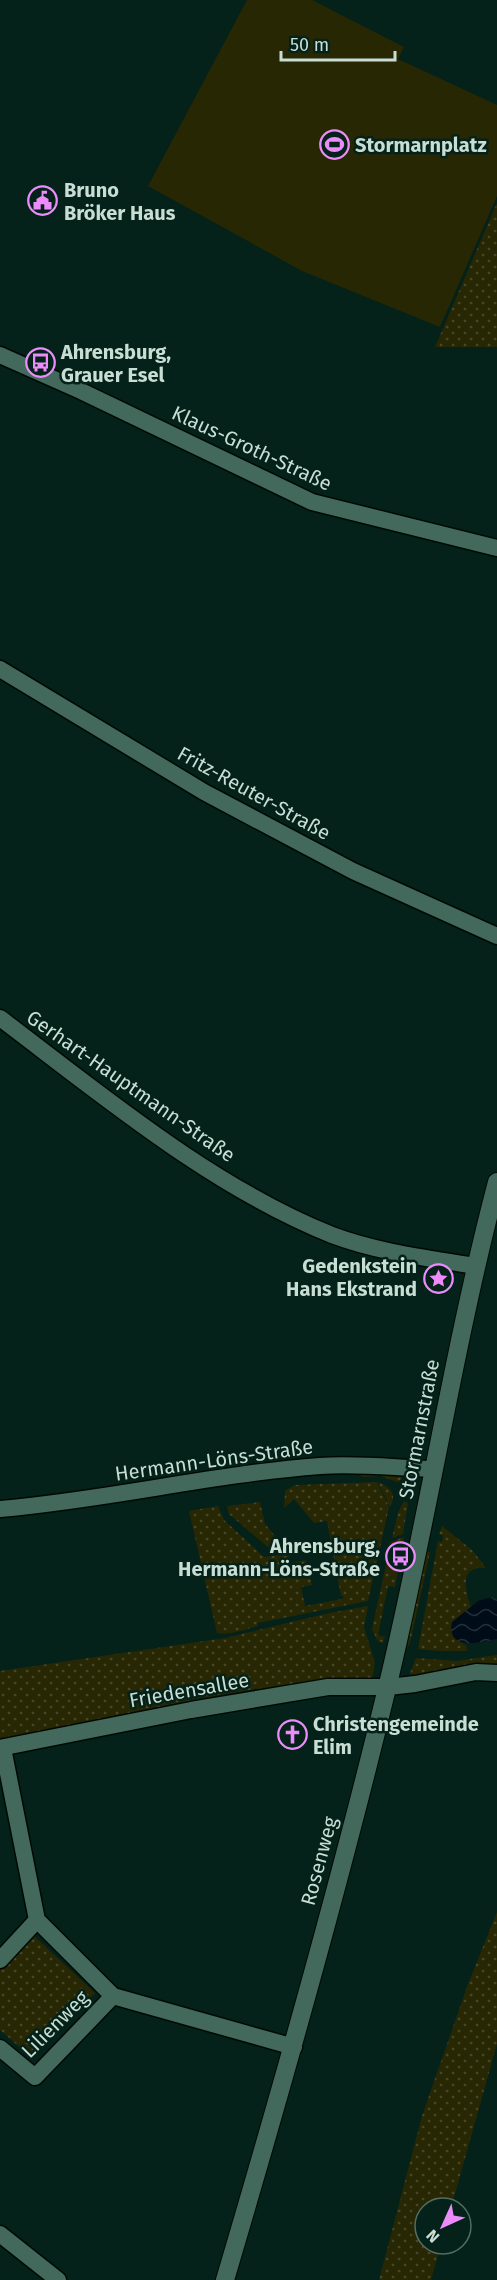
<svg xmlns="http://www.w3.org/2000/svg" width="497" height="2280" font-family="'Fira Sans',sans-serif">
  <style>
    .grass { fill: url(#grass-dots) }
    .garden { fill: #282704 }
    .water { fill: url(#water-waves) }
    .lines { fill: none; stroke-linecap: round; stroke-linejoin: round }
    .minor-casing { stroke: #000a05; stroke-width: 19 }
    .tertiary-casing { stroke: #000a05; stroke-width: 20 }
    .minor { stroke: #42695b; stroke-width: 16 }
    .tertiary { stroke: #42695b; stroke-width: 18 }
    .labels { text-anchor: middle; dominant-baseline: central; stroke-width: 5; stroke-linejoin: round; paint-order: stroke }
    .poi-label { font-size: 20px; font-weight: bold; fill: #c8ddd4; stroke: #042219; text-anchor: start }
    .street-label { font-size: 20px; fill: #c8ddd4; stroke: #042219 }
  </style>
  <defs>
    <pattern id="grass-dots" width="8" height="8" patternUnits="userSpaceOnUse" patternTransform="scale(1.5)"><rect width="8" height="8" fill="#282704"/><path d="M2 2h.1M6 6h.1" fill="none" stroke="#464628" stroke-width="1.8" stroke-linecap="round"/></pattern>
    <pattern id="water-waves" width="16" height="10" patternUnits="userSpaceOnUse" patternTransform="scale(1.5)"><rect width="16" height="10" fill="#000d18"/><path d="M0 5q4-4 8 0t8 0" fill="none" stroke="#243039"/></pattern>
  </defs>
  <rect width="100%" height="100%" fill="#042219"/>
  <g class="grass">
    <path d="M497,203v144h-62z"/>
    <path d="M361,1473l42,2 -2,5 -4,2 -16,-6 -19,1z"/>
    <path d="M377,1482l12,25 -21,94 -110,22v3c-12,3 -29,10 -41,7l-28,-122 29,-5 6,14 40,37 24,-3 3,9 15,-3 6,25 -11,2 4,19 37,-7 2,-3h-3l-14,-75 -13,2 -20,-24 -10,9 1,-17 10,-6z"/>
    <path d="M378,1482c13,5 19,12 12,25z"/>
    <path d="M404,1501l4,2 -5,31 -11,4 6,-25z"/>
    <path d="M260,1502l5,22 20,24 -15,1 -41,-35 -2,-8z"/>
    <path d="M442,1526l30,24 14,18c-27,-3 -21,21 -15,39l-4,5 -15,11c-3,11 5,17 14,22l1,6h-27l-22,-2 20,-108 4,1 1,-7 -4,-1z"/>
    <path d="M404,1537l-9,50 -7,-1 -10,49 7,2 -2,6 -6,-3 -5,-11 19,-87z"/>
    <path d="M425,1551l5,1 -20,91 -3,5z"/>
    <path d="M368,1606l-4,21 11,36 -3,16 -117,10 -65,11 -8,5 -80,17 -102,16v-67l225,-33 104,-25z"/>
    <path d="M497,1655v14l-84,8 -3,-4 6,-15 40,3z"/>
    <path d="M497,1912v132l-46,164h-26v36h16l-10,36h-52l43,-164 46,-132z"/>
    <path d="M32,1934l63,59 -63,65 -32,-28v-61z"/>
  </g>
  <path class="garden" d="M247,0h65l92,47 -6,12 99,46v91l-57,131 -138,-56 -154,-85z"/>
  <path class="water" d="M492,1597l5,3v39c-16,3 -51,13 -45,-17l26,-21z"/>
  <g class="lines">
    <defs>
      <g id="minor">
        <path d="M0,355l81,36 231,111 185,46"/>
        <path d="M0,669l204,123 149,79 144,65"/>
        <path d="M0,1018c102,77 212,169 332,217 45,17 95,23 143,31"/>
        <path d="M0,1509c107,-9 213,-35 320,-43 38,-3 76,2 114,3"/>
        <path d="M0,1748l191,-38 137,-23h60l27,-3 61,-12 21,1"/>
        <path d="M3,1748l34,172 76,76 181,51"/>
        <path d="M0,1960l37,-40"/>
        <path d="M0,2048l35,29 78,-81"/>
        <path d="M0,2234l58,46"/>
      </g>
      <path id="tertiary" d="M225,2280c58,-196 114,-393 162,-592 41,-168 66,-339 110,-506"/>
    </defs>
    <use href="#minor" class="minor-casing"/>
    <use href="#tertiary" class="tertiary-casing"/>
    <use href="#minor" class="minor"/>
    <use href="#tertiary" class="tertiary"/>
  </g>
  <defs>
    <symbol id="stadium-ring" viewBox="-11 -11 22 22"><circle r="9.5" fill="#042219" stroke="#ec8cfb" stroke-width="1.5"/><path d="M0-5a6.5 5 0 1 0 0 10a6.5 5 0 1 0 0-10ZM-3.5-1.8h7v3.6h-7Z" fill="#ec8cfb"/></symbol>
    <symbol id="civic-ring" viewBox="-11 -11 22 22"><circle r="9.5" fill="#042219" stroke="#ec8cfb" stroke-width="1.5"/><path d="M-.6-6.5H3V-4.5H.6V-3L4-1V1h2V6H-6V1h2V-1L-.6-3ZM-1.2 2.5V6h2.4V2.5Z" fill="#ec8cfb"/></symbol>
    <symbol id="bus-ring" viewBox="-11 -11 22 22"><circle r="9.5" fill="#042219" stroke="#ec8cfb" stroke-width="1.5"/><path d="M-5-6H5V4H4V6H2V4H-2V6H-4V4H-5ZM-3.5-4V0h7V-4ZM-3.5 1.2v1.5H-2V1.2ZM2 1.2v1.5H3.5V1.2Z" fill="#ec8cfb"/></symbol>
    <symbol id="sight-ring" viewBox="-11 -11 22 22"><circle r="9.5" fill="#042219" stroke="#ec8cfb" stroke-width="1.5"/><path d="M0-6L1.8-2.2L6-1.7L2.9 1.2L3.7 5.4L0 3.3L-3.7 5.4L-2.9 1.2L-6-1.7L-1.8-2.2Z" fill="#ec8cfb"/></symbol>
    <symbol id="church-ring" viewBox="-11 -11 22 22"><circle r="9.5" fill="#042219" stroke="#ec8cfb" stroke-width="1.5"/><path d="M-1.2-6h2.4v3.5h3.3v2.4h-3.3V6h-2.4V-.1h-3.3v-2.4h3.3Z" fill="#ec8cfb"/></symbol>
  </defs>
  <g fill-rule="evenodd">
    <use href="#stadium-ring" x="318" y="128" width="33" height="33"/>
    <use href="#civic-ring" x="26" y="184" width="33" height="33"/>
    <use href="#bus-ring" x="24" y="346" width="33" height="33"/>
    <use href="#sight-ring" x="422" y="1262" width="33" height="33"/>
    <use href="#bus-ring" x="384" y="1540" width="33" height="33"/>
    <use href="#church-ring" x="276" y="1718" width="33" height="33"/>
  </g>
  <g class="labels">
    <g class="poi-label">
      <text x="355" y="145">Stormarnplatz</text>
      <text x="64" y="190">Bruno<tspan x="64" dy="23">Bröker Haus</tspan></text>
      <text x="61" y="352">Ahrensburg,<tspan x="61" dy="23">Grauer Esel</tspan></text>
      <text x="417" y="1266" text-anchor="end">Gedenkstein<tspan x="417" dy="23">Hans Ekstrand</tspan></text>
      <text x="380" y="1546" text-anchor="end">Ahrensburg,<tspan x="380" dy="23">Hermann-Löns-Straße</tspan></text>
      <text x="313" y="1724">Christengemeinde<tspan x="313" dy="23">Elim</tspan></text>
    </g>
    <g class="street-label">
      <text transform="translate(252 448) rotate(25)">Klaus-Groth-Straße</text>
      <text transform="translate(254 793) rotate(29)">Fritz-Reuter-Straße</text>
      <text transform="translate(131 1086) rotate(35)">Gerhart-Hauptmann-Straße</text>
      <text transform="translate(419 1429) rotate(-79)">Stormarnstraße</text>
      <text transform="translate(214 1460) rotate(-8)">Hermann-Löns-Straße</text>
      <text transform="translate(189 1690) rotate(-10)">Friedensallee</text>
      <text transform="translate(319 1861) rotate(-75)">Rosenweg</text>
      <text transform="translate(55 2024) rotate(-45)">Lilienweg</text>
    </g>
  </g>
  <g transform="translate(443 2226) rotate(225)"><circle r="28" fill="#042219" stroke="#526d64" stroke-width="1.5"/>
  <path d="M0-4.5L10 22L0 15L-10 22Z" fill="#ec8cfb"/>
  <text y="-9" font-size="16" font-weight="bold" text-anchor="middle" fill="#c8ddd4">N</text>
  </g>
  <path d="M281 51v9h114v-9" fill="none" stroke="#c8ddd4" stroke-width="3"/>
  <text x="290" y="51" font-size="18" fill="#c8ddd4" stroke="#042219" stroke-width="4.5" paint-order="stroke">50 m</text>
</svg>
